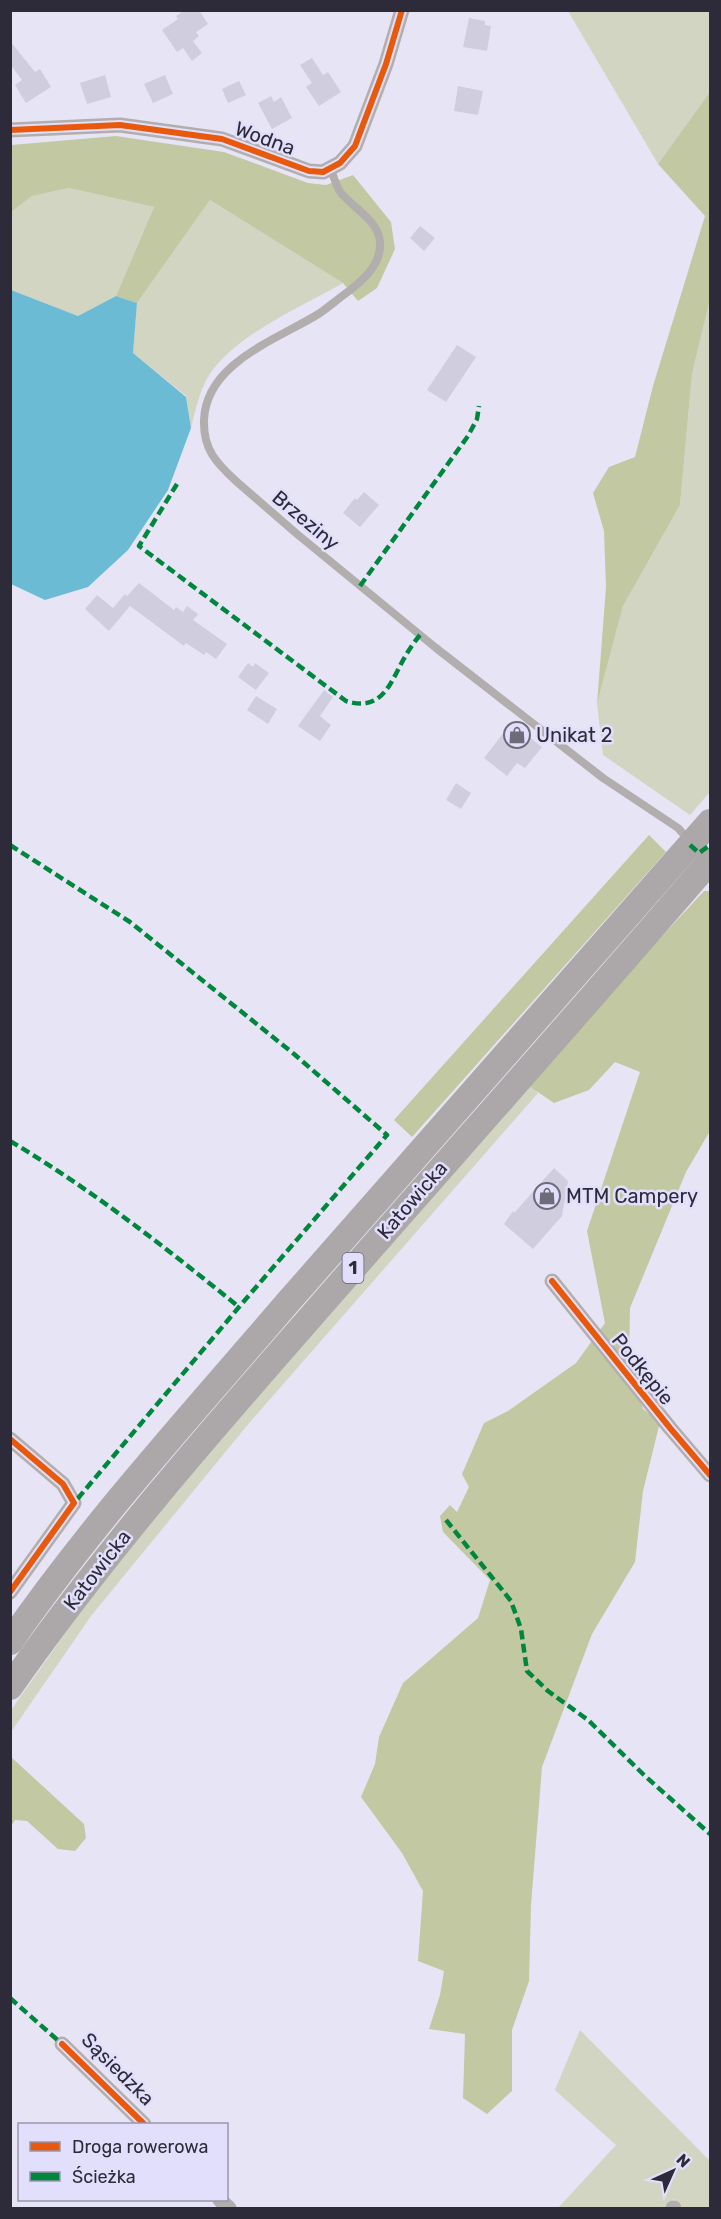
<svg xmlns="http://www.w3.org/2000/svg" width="721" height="2219" font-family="Rubik,sans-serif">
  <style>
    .green { fill: #d1d5c2 }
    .forest { fill: #c2c8a2 }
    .water { fill: #6cbbd4 }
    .building { fill: #d0cddf }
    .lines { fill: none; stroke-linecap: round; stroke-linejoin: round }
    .service { stroke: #b2aeae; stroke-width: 8 }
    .minor { stroke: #b2aeae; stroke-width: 15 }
    .primary { stroke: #aca7a8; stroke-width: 26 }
    .quiet { stroke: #00873e; stroke-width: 4.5; stroke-dasharray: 9 4.5; stroke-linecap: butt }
    .cycleway-casing { stroke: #e1dffb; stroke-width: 10 }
    .cycleway { stroke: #e8590c; stroke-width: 6 }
    .labels { text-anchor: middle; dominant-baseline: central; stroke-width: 5; stroke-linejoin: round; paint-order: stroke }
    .shield { fill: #e1dffb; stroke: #636173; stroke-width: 1.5 }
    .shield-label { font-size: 18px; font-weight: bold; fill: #2d2b39 }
    .street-label { font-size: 20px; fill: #2d2b39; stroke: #e1dffb }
    .poi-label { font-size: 20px; fill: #2d2b39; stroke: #e1dffb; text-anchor: start }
  </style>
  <rect width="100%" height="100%" fill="#e7e5f5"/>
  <g class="green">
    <path d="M568,11h142v81l-52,72z"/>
    <path d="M69,188l85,19 -38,89 -38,20 -67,-26v-78l21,-16z"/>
    <path d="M210,200l133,83c-42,24 -97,47 -128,84 -14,16 -19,41 -24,61l-5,-32 -53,-43 4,-50z"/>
    <path d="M710,299v493l-20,23 -87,-60 -6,-51 26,-98 57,-101 12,-131z"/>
    <path d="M531,1084l7,9 -288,329 -159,194 -80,116v-22l86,-122 136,-164z"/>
    <path d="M580,2030l130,131v47h-27l-9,-9 -9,9h-107l58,-63 -61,-55z"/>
  </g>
  <g class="forest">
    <path d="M710,92v207l-18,75 -12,131 -57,101 -26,98 9,-117 -2,-56 -11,-38 16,-26 26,-10 18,-71 52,-170 -47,-52z"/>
    <path d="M116,136l108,16 84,31 18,2 27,-10 38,47 4,27 -18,39 -19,13 -15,-18 -133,-83 -73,103 -21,-7 38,-89 -85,-19 -37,8 -21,16v-67z"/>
    <path d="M649,835l17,17 -254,285 -18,-17z"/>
    <path d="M704,891h6v240l-24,41 -56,136 -1,52 14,49 17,13 -17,69 -8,71 -43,72 -50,133 -11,138 -2,76 -17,49v61l-25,23 -24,-16 2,-64 -36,-5 11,-34 4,-24 -26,-10 5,-70 -21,-38 -41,-56 14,-33 4,-27 24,-54 75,-65 12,-38 -47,-48 -3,-16 10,-11 7,7 12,-25 -7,-13 22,-51 24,-12 68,-48 29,-40 -18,-92 53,-159 -25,-10 -26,28 -35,13 -25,-17 110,-125z"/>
    <path d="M11,1757l73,67 2,14 -11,13 -17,-2 -31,-28 -12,-1 -4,6z"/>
  </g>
  <path class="water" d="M11,290l67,26 38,-20 21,7 -4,50 53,44 5,31 -23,62 -40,60 -40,37 -43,13 -34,-16z"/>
  <g class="building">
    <path d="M185,10h14l9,14 -12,8 3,4 -6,5 9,12 -10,8 -9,-13 -6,4 -15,-22 16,-11 -2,-3z"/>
    <path d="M469,18l16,3v4l6,1 -4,25 -24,-4z"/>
    <path d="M10,41l25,31 5,-3 11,18 -25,16 -11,-18 7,-5 -12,-16z"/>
    <path d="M312,58l11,17 5,-3 13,20 -22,14 -13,-19 6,-4 -12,-18z"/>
    <path d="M105,75l6,22 -24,7 -7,-21z"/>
    <path d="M165,75l8,19 -20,9 -9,-19z"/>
    <path d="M239,81l7,14 -18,8 -6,-14z"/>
    <path d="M458,86l25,5 -5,24 -24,-4z"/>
    <path d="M271,96l3,6 7,-5 11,21 -20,11 -14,-26z"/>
    <path d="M420,226l15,12 -11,13 -14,-13z"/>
    <path d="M457,345l19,12 -30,45 -19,-12z"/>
    <path d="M364,492l15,13 -19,22 -17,-14 12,-15 2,2z"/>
    <path d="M139,583l35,27 2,-3 7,5 4,-6 11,8 -5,6 34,24 -11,15 -10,-7 -2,3 -18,-12 -2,3 -54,-40 -21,25 -24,-22 12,-14 16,13 12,-14 2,2z"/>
    <path d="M248,663l5,4 2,-4 14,10 -13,17 -18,-13z"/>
    <path d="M324,690l9,7 -13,19 11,9 -11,16 -22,-15z"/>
    <path d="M256,696l21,13 -9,15 -21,-14z"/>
    <path d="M511,723l31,24 -17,21 -8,-5 -10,13 -23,-18z"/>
    <path d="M456,783l15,10 -10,16 -15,-9z"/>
    <path d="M554,1168l14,13 -6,35 -29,33 -29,-25 9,-13 1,2z"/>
  </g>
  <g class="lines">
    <path class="service" d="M330,168c4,8 6,19 11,25 14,17 41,29 39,54 -1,19 -17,33 -31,44 -10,7 -19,15 -29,22 -41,26 -114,49 -116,107 -1,29 12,43 33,62l60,52 139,114 167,130 75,50 10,11"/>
    <g class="minor">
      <path d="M10,130l110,-5 102,14 87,32 14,1 17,-9 15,-17 31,-82 16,-54"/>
      <path d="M552,1281l118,147 40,47"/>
      <path d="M10,1439l53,45 11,19 -64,89"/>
      <path d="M62,2044l82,80"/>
      <path d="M220,2200l9,8"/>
      <path d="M673,2208h1"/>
    </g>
    <g class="primary">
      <path d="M10,1642c83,-120 183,-229 278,-340 140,-161 281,-321 422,-480"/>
      <path d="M10,1687c93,-133 199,-254 306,-376 131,-150 264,-299 394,-450"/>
    </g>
    <g class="quiet">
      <path d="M177,484l-38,62 207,155c38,12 45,-21 60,-46 4,-7 9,-14 14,-20"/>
      <path d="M360,586l108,-150 9,-17 2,-13"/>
      <path d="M10,845l120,77 164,132 93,81 -148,172 -165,196"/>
      <path d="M690,845l9,8 11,-8"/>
      <path d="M10,1141c81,48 156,107 229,166"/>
      <path d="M446,1520l65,81 10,28 6,42 21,20 40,29 56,55 66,59"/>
      <path d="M10,1998l52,46"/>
    </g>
    <defs>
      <g id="cycleway">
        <path d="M10,130l110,-5 102,14 87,32 14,1 17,-9 15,-17 31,-82 16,-54"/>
        <path d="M552,1281l118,147 40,47"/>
        <path d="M10,1439l53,45 11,19 -64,89"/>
        <path d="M62,2044l82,80"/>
      </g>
    </defs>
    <use href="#cycleway" class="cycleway-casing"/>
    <use href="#cycleway" class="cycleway"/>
  </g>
  <defs>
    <symbol id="shop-ring" viewBox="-11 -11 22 22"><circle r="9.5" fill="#e1dffb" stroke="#6e6c7b" stroke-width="1.5"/><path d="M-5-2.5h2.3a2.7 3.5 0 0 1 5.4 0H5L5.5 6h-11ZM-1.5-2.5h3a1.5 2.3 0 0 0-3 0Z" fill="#6e6c7b"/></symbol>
  </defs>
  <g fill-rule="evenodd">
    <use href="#shop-ring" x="502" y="720" width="30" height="30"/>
    <use href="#shop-ring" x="532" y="1181" width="30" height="30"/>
  </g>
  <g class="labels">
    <rect class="shield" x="342.5" y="1253" width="21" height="30" rx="4.5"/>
    <g class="shield-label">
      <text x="353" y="1268">1</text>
    </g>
    <g class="street-label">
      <text transform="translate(265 138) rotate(20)">Wodna</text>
      <text transform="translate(306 520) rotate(40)">Brzeziny</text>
      <text transform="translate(412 1200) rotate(-49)">Katowicka</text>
      <text transform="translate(643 1369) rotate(51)">Podkępie</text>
      <text transform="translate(97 1570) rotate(-52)">Katowicka</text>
      <text transform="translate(118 2069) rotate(45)">Sąsiedzka</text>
    </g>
    <g class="poi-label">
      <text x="536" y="735">Unikat 2</text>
      <text x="566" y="1196">MTM Campery</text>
    </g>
  </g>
  <rect width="721" height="2219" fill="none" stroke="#2d2b39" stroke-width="24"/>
  <rect x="18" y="2123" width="210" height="78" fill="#e1dffb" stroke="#9997ad" stroke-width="1.5"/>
  <rect x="30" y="2142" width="30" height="9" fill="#e8590c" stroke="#9997ad" stroke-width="1.5"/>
  <text x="72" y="2153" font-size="18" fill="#2d2b39">Droga rowerowa</text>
  <rect x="30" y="2172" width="30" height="9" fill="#00873e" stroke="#9997ad" stroke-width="1.5"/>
  <text x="72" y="2183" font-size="18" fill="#2d2b39">Ścieżka</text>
  <g transform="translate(673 2171) rotate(45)" stroke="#e1dffb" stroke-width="4.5" paint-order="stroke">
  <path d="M0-4.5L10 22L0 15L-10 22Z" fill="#2d2b39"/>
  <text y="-9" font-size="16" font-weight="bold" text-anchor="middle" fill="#2d2b39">N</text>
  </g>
</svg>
